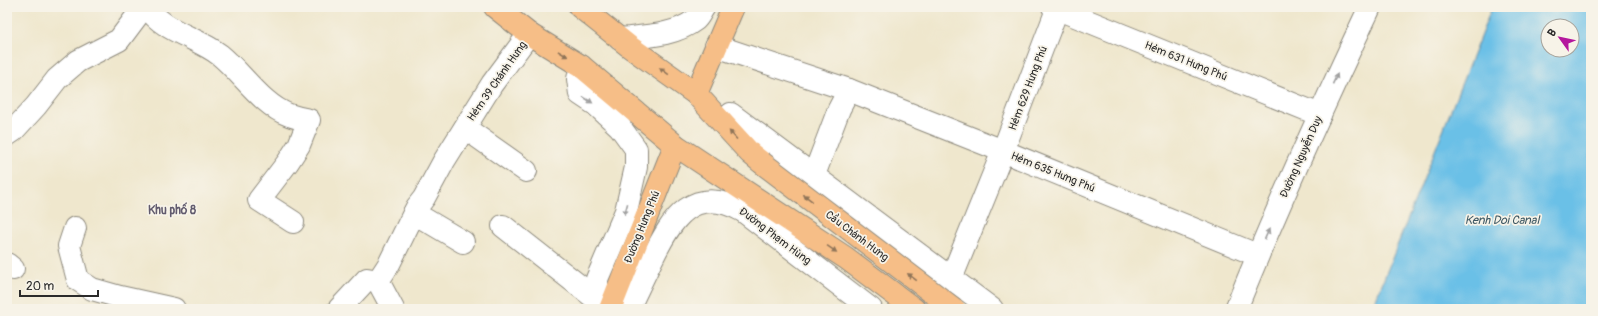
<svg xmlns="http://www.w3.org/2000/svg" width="1598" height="316" font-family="Pangolin,sans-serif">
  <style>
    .water { fill: #6ac0e7; stroke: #4a7689; fill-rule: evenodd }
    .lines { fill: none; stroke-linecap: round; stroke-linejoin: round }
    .minor-tunnel { stroke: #c8c1ad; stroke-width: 22; stroke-dasharray: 22 11; stroke-linecap: butt }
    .minor-casing { stroke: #8d897c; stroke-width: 24 }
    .major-casing { stroke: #8d897c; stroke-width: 24 }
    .minor { stroke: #fff; stroke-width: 22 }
    .major { stroke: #f6be87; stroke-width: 22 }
    .major-bridge-casing { stroke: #8d897c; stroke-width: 24; stroke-linecap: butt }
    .major-bridge { stroke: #f6be87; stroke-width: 22 }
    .oneway { fill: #907459 }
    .oneway2 { fill: #a0a0a0 }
    .labels { text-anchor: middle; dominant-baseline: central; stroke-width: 3.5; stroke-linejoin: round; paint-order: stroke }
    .street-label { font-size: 11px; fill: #2b2b2b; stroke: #f7f3e8 }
    .neighbourhood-label { font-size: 12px; font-weight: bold; fill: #615b6e; stroke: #f7f3e8 }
    .water-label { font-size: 12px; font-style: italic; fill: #3e5863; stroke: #f7f3e8 }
  </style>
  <rect width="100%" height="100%" fill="#f7f3e8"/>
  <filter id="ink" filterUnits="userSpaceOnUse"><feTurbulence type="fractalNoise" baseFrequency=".025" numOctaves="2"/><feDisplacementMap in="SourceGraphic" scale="8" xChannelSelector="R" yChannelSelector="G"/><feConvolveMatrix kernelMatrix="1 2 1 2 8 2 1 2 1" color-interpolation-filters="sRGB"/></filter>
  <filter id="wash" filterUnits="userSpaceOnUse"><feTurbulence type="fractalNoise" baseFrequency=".012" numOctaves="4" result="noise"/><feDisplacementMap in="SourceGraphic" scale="16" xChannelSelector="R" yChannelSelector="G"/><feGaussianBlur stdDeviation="0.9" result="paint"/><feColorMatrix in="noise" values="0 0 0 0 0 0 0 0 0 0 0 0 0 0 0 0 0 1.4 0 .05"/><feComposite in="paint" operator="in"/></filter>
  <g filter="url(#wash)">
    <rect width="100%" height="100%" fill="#efe7cd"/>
    <path class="water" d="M1492,7h99v302h-219zM1548,26h24v24h-24z"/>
  </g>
  <g filter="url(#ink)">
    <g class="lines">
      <path class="minor-tunnel" d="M924,309l17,-20"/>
      <defs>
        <g id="minor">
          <path d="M147,7c17,25 50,30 73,48 22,18 42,50 69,60 6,2 13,4 20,5l-10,25 -11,17 -29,38 34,22"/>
          <path d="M1053,7l267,108"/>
          <path d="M620,39c25,-3 54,-3 75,-19 4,-3 6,-9 9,-13"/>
          <path d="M716,46l133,44 154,61 254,104"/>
          <path d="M581,66l-3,13 2,15 15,10 25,23 16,22v18l-10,44 -29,68v13l13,17"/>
          <path d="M731,114l261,195"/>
          <path d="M465,128l61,43"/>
          <path d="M7,135l6,-4 23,-25 21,-27 21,-18 41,-21 18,-24 3,-9"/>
          <path d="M814,175l25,-66 10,-19"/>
          <path d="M414,213l49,29"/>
          <path d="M503,226l102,80"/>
          <path d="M75,228l-6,18 9,34 14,9 28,8 54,12"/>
          <path d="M7,264l6,5"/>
          <path d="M941,289l10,-10 52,-128 55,-144"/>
          <path d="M339,309l28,-30 11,2"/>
          <path d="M393,309l-15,-28 11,-17 28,-57 7,-9 20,-37 48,-77 37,-50"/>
          <path d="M628,309c8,-17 16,-33 24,-50 20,-41 41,-75 91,-48l128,98"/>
          <path d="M1236,309c41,-102 87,-203 134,-302"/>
        </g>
        <g id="major">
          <path d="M495,7l34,27 52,32 94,79 171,113 68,51"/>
          <path d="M580,7l50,40 66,47 54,59 11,9"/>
          <path d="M696,94l37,-87"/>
          <path d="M610,309l65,-164"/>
        </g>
      </defs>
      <use href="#minor" class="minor-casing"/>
      <use href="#major" class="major-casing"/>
      <use href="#minor" class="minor"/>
      <use href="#major" class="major"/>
      <defs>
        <path id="major-bridge" d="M761,162l193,147"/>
      </defs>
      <use href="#major-bridge" class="major-bridge-casing"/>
      <use href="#major-bridge" class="major-bridge"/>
    </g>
    <defs><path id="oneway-solid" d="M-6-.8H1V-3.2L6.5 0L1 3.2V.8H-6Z"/></defs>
    <g class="oneway">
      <use href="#oneway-solid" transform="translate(563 54) rotate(31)"/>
      <use href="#oneway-solid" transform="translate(664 71) rotate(-144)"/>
      <use href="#oneway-solid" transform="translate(733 135) rotate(-132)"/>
      <use href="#oneway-solid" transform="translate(808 198) rotate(-143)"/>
      <use href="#oneway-solid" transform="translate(832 249) rotate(34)"/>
      <use href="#oneway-solid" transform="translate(912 277) rotate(-143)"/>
    </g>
    <g class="oneway2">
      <use href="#oneway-solid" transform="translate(1335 79) rotate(-65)"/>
      <use href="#oneway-solid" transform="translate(588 100) rotate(33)"/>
      <use href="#oneway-solid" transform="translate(626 209) rotate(106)"/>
      <use href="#oneway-solid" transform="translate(1267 234) rotate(-66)"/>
    </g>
  </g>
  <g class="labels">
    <g class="street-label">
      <text transform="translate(1186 61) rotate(22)">Hẻm 631 Hưng Phú</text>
      <text transform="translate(497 81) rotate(-55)">Hẻm 39 Chánh Hưng</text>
      <text transform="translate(1028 88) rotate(-69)">Hẻm 629 Hưng Phú</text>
      <text transform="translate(1301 157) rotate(-66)">Đường Nguyễn Duy</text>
      <text transform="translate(1053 172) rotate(22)">Hẻm 635 Hưng Phú</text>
      <text transform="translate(642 227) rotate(-68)">Đường Hưng Phú</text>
      <text transform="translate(775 236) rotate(37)">Đường Phạm Hùng</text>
      <text transform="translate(857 236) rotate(37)">Cầu Chánh Hưng</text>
    </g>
    <g class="neighbourhood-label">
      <text x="172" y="210">Khu phố 8</text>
    </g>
    <g class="water-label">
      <text x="1502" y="220">Kenh Doi Canal</text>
    </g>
  </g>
  <rect width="1598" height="316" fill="none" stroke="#f7f3e8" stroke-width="24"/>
  <g transform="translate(1560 38) rotate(303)"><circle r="19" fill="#f7f3e8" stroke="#a5a39c"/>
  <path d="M0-3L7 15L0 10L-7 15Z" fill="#b5179e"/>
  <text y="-6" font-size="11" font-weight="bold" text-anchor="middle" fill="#2b2b2b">B</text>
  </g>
  <path d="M20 290v6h78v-6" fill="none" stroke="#2b2b2b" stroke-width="2"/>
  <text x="26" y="290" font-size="12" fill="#2b2b2b" stroke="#f7f3e8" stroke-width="3" paint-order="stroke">20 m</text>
</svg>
